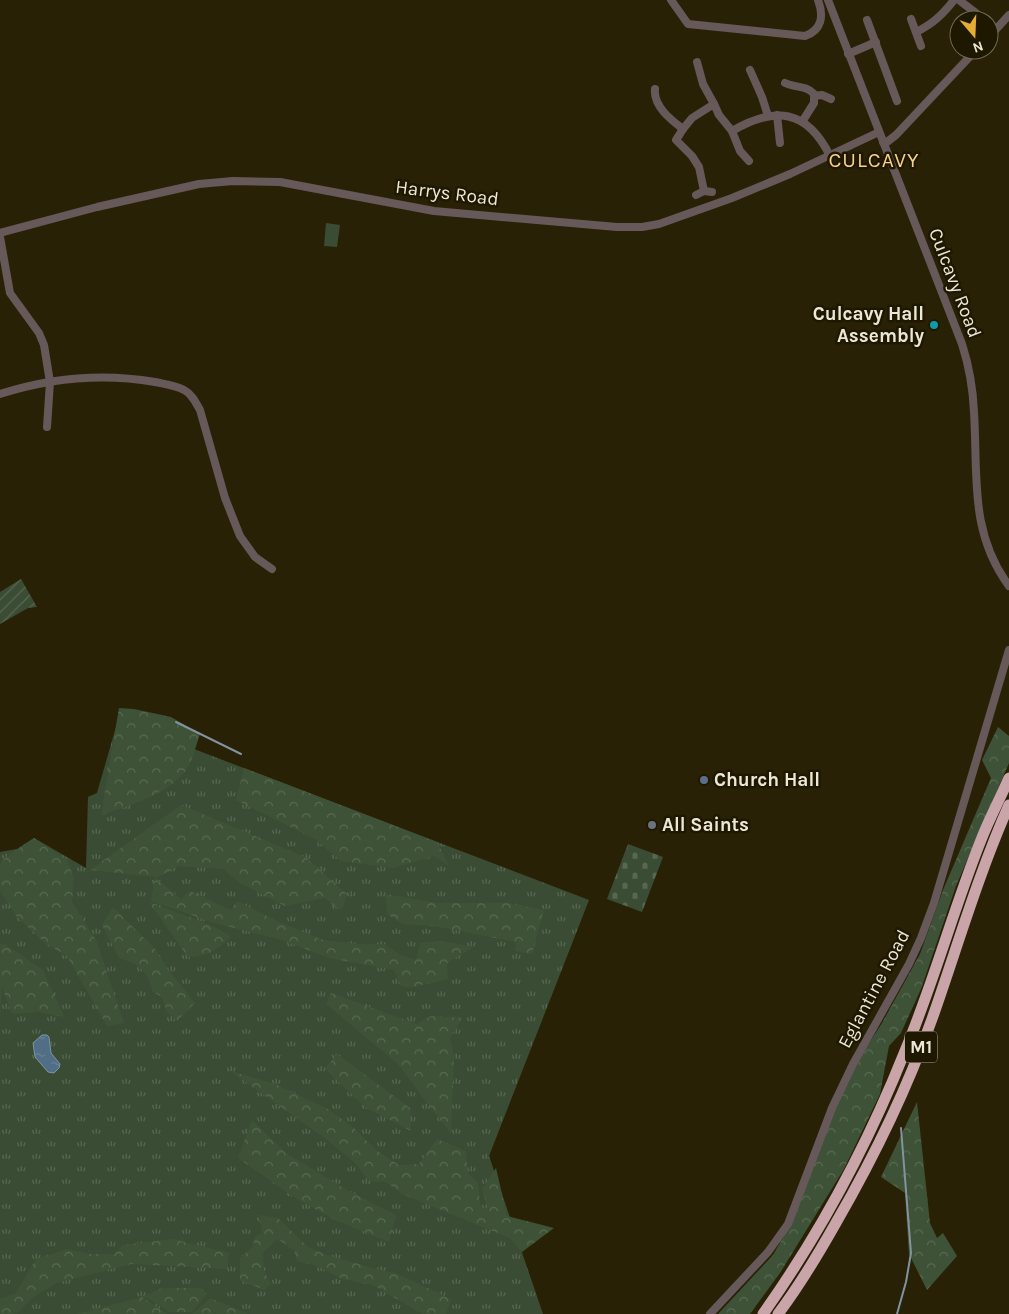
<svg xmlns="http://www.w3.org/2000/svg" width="1009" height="1314" font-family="Karla,sans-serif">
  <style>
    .grass { fill: url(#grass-tufts) }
    .forest { fill: url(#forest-crowns) }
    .cemetery { fill: url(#cemetery-stones) }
    .garden { fill: url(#garden-furrows) }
    .pitch { fill: #3a4d34 }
    .water { fill: url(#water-ripples); stroke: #80939f }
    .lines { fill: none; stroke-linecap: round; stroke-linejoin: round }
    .stream { stroke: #80939f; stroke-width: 2 }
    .minor { stroke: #67585a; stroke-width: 8 }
    .highway { stroke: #c9a4a8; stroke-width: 11 }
    .culture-dot { fill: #0f9aa8; stroke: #1f1800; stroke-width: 2 }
    .service-dot { fill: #5c6f8a; stroke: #1f1800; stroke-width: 2 }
    .worship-dot { fill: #6b7280; stroke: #1f1800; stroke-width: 2 }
    .labels { text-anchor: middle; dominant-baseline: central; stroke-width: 5; stroke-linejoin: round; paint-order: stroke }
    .shield { fill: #1f1800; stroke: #aeaa97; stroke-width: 1 }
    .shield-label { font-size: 18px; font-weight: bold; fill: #ece8d8 }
    .street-label { font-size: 19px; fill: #ece8d8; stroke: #1f1800 }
    .poi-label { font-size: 19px; font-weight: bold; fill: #ece8d8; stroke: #1f1800; text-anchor: start }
    .quarter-label { font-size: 21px; letter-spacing: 1px; fill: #f7d089; stroke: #1f1800 }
  </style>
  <defs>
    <pattern id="grass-tufts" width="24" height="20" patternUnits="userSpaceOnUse" patternTransform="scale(1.25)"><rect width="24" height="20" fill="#3a4d34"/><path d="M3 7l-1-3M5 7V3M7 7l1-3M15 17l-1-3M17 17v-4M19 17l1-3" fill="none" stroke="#576751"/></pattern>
    <pattern id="forest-crowns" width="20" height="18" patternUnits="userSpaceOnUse" patternTransform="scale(1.25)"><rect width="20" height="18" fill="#3d5236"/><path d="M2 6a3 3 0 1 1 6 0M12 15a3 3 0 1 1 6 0" fill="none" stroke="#596b52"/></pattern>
    <pattern id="cemetery-stones" width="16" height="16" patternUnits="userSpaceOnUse" patternTransform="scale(1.25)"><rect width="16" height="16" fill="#3a4d34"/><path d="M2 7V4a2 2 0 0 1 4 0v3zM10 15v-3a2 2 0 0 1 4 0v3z" fill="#576751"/></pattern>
    <pattern id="garden-furrows" width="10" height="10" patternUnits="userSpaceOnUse" patternTransform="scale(1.25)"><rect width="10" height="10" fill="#3a4d34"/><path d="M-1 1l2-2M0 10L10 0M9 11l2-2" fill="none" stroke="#576751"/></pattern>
    <pattern id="water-ripples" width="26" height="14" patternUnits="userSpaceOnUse" patternTransform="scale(1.25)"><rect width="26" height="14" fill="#516e87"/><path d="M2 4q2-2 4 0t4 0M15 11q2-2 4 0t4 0" fill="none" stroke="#6a8397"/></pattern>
  </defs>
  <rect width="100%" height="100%" fill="#292106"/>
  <path class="grass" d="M118,720l471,180 -100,256 54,158h-543v-462l17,-3 17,-11 52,30 2,-71 9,-4z"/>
  <g class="forest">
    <path d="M119,708l15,1 37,8 29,17c-4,11 -7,26 -14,36 -18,25 -57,36 -85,45z"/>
    <path d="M998,727l11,9v27l-53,123 -35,103 -20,44 -12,13 -9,48 -36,75 -64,104 -30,41h-32l55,-59 21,-37 25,-71 17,-40 18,-40 28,-44 38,-69 23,-64 48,-112 -9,-18z"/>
    <path d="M244,768l193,74 12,24 -15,-10 -41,12 -52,-7 -26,-22 -79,-39z"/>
    <path d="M181,805l124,52 42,37 -4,13 -5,2 -13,-11 -40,8 -45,-23 -17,-14 -44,-3 -23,12 25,21 9,-8 41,19 6,-9 42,21 44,18 35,4h26l15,10 17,6 4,-17 21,-2 33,6 -27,16 1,16 -39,9 -8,-2 -7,-16 -65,-12 -47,-18 -68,-17 -63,-22 4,-24 -65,-7z"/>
    <path d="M34,838l33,22 7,18 -2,24 24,38 28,83 -17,3 -40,-70 -22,-13 -28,-26 -17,-26v-25l6,-9z"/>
    <path d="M385,894l53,9h70l36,7 -12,44 -17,-3 1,-9 -82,-16 -31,-2 -15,-9z"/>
    <path d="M149,902l59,22 23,12c-15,15 -22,20 -43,21z"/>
    <path d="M113,907l42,42 12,19 28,35 -18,18 -10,-9 -5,-15 -9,-5c-6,-22 -13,-27 -34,-34l-17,-33z"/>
    <path d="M0,943l8,3 35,24 21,47 -25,-5 -27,2 -10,-27 -2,32z"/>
    <path d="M331,993l86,31 14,-8 32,2 -13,20 4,19 -3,77 -53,-70 -72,-60z"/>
    <path d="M337,1054l73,54 1,23 -46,-24 -40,-38z"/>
    <path d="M230,1071l45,13 55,26 25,19 21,21 23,15 20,-1 18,-25 29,12 2,23 10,8 2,24 8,4 -6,-21 14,-21 11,48 47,12 -32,24 -12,-14 -108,-44 -16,-12 -17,-1 -14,-18 -29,-24z"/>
    <path d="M917,1102l13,121 7,15 6,-5 14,23 -30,34 -18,-36 -4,-61 -24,-16z"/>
    <path d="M252,1120l34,33 61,37 49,25 -7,27 -54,-22 -43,-24 -54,-38z"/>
    <path d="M259,1215l19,3 30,29 19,8 42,12 29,7 53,25 -5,15h-24l-49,-29 -31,-6 -25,-13 -20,-5 -3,-11 -17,-11 -14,14 1,18 7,13 -7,6 -24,-10v-22l13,-12 2,-10 7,-3z"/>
    <path d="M173,1239l56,14 -2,16 -96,-5 -74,19 -24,14 -17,17h-16v-15l16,-6 20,-34 31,-10 24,5h23l9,-9z"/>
    <path d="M162,1288h39l6,6 -15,18h-23l-25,-16z"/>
    <path d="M142,1297l26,17h24l18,-16 38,16h-171z"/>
  </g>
  <path class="cemetery" d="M628,844l35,13 -21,55 -35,-13z"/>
  <path class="garden" d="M21,579l16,28 -9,1 -28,16v-32z"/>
  <path class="pitch" d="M326,223l14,2 -3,22 -13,-1z"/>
  <path class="water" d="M42,1035h5l2,2 2,16 9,11 -1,4 -5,5 -6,-1 -13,-15 -2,-14z"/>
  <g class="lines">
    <g class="stream">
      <path d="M176,722l65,32"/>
      <path d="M897,1314l9,-32 5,-29 -10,-125"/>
    </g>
    <g class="minor">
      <path d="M671,0l17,24 117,12c17,-6 19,-20 13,-36"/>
      <path d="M828,0l134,344c7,22 11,45 12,68 4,63 -5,120 35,174"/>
      <path d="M959,0l26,20"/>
      <path d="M911,19l10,27"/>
      <path d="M867,20l30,81"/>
      <path d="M916,32c17,-8 27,-18 38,-32"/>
      <path d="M989,37l20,-22"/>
      <path d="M848,54l28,-12"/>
      <path d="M697,62l6,22 11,20"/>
      <path d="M750,70l12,27 6,19"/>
      <path d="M785,83c10,5 21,2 29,11v9l-12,19"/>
      <path d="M655,89c-2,17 16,31 28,40l9,-11 22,-14 5,11 13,16c43,-25 75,-22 98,25"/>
      <path d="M814,96l8,-1 9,4"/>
      <path d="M777,115l3,28"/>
      <path d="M683,129l-7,11 16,16 7,11 5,24"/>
      <path d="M732,131l8,20 9,10"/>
      <path d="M883,142h4l9,-7 80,-85"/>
      <path d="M696,195l8,-4 8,1"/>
      <path d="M0,233l97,-26 102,-23 34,-3 47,1 154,29 183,16h25l17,-3 73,-26 58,-24 89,-42"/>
      <path d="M0,237l10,56 29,40 5,12 6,37 -3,45"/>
      <path d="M0,394c50,-16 103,-21 155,-12 9,2 20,3 29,8 8,4 12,13 16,20l25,88 15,38 15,21 17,12"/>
      <path d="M710,1314l58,-62 20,-28 44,-116 21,-44 56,-100 12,-26 13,-35 75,-253"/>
    </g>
    <g class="highway">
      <path d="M763,1314c58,-82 105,-170 142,-263 29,-69 48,-141 76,-211 8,-21 19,-41 28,-62"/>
      <path d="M778,1314c22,-29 41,-61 59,-93 37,-64 70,-132 95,-202 25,-71 46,-144 77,-214"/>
    </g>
  </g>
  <circle class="culture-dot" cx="934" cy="325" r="5"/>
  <circle class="service-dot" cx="704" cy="780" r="5"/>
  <circle class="worship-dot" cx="652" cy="825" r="5"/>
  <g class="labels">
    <rect class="shield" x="905" y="1031.5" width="32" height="31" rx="4"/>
    <g class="shield-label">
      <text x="921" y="1047">M1</text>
    </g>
    <g class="street-label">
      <text transform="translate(447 193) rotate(7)">Harrys Road</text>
      <text transform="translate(955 283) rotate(69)">Culcavy Road</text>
      <text transform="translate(874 989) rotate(-62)">Eglantine Road</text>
    </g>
    <g class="poi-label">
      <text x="924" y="314" text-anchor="end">Culcavy Hall<tspan x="924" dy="22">Assembly</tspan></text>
      <text x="714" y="780">Church Hall</text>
      <text x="662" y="825">All Saints</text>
    </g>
    <g class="quarter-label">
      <text x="874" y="160">CULCAVY</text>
    </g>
  </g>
  <g transform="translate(974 35) rotate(161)"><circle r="24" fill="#1f1800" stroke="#716b56"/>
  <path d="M0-4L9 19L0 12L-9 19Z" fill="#e5ad35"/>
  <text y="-8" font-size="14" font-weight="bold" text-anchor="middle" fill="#ece8d8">N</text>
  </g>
</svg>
